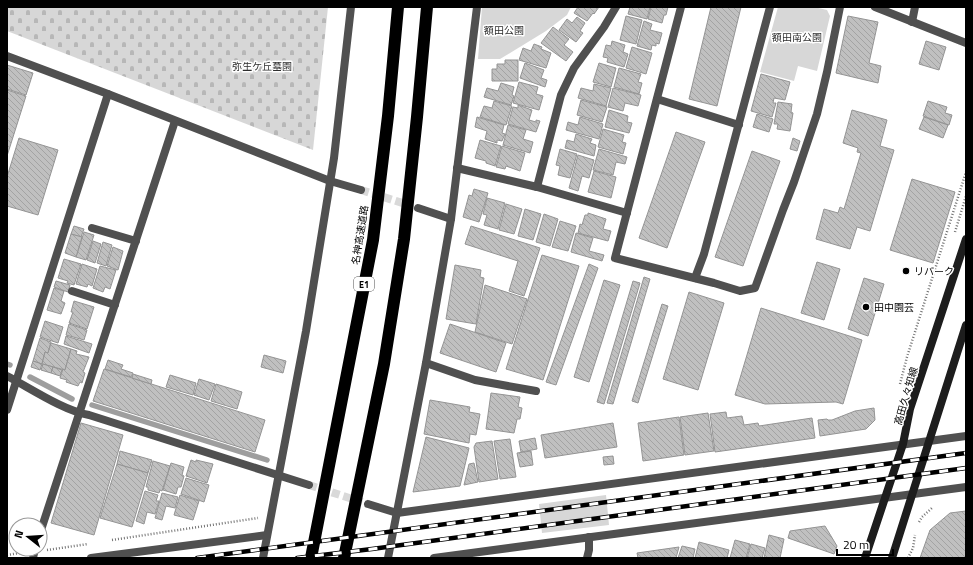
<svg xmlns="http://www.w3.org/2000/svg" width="973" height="565" font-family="'Titillium Web','Noto Sans JP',sans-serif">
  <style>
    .cemetery { fill: url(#cemetery-stones) }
    .park { fill: #d7d7d7 }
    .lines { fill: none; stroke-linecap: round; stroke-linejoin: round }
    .stream { stroke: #9e9e9e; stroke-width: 5.5 }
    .building { fill: url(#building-back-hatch); stroke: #949494 }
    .street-tunnel { stroke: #d9d9d9; stroke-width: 8; stroke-dasharray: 8 4; stroke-linecap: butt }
    .path { stroke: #727272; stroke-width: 2.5; stroke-dasharray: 1 2; stroke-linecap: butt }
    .lane { stroke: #505050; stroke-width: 8 }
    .street { stroke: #505050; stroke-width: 8 }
    .secondary { stroke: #1d1d1d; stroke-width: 8 }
    .highway { stroke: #000; stroke-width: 12 }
    .rail-casing { stroke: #000; stroke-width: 4.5 }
    .rail { stroke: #fff; stroke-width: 3; stroke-dasharray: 9; stroke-linecap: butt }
    .poi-dot { fill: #000; stroke: #fff; stroke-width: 1.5 }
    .labels { text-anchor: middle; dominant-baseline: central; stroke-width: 3; stroke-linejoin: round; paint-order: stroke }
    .shield { fill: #fff; stroke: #4c4c4c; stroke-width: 1 }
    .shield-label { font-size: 9px; font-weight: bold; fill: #000 }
    .park-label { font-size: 10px; fill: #2e2e2e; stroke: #fff }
    .street-label { font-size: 10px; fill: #000; stroke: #fff }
    .poi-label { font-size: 10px; fill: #000; stroke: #fff; text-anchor: start }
  </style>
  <defs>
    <pattern id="cemetery-stones" width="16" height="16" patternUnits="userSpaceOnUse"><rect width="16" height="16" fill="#d7d7d7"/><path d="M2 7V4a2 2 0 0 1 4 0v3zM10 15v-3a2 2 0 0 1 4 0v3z" fill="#b7b7b7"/></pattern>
    <pattern id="building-back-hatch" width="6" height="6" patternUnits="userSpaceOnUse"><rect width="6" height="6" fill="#c0c0c0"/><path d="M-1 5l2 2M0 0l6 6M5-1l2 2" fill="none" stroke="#a3a3a3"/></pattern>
  </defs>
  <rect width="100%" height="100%" fill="#fff"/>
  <path class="cemetery" d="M7,7h321l-15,143 -306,-119z"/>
  <g class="park">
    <path d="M482,7h89l-4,8 -21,16 -46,28h-22z"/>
    <path d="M778,7h36l13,3 3,6 -13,55 -19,-5 -4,15 -34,-9z"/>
    <path d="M606,495l3,30 -67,8 -3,-29z"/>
  </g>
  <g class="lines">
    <g class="stream">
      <path d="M7,364l3,1"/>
      <path d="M30,377l42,22"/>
      <path d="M92,405l175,55"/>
    </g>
  </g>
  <g class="building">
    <path d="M578,7h21l-5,7 -1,-1 -6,8 -13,-8z"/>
    <path d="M630,7h20l-3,12 -19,-5z"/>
    <path d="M651,7h17l-2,8h-2l-2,8 -14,-4z"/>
    <path d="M711,7h30l-24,99 -28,-7z"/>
    <path d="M626,16l16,4 -6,24 -16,-4z"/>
    <path d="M848,16l30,6 -9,41 12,3 -3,17 -42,-10z"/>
    <path d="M577,17l8,6 -5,8 3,2 -7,9 -17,-12 8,-11 5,4z"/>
    <path d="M644,21l8,3 -2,6 12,3 -3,11 -3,-1v3l-4,-1 -1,5 -14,-4z"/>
    <path d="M553,27l16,12 -5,6 9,7 -7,9 -25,-18z"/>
    <path d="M612,41l13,4 -2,7 5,2 -4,13 -17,-5 1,-4 -5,-1 3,-12 5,1z"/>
    <path d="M926,41l20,6 -7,23 -20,-6z"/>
    <path d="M534,44l8,3 -1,2 10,4 -5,15 -27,-8 4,-12 8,3z"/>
    <path d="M632,47l20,6 -6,21 -20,-6z"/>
    <path d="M505,60h13v21h-26v-12h5v-5h8z"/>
    <path d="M525,63l19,7 -3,8 6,2 -2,7 -25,-9z"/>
    <path d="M599,63l17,5 -5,19 -18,-5z"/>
    <path d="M7,65l26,8 -7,22 -19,-6z"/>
    <path d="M619,68l22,6 -3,8 4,1 -3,11 -25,-7z"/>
    <path d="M761,74l29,8 -5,18 -11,-2 -1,5h3l-4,14 -21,-6z"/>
    <path d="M519,82l19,5 -2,7 7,2 -4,14 -26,-7z"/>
    <path d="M501,83l13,4 -2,8 2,1 -3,9 -27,-8 3,-9 11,3z"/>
    <path d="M594,84l17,4 -5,18 -28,-8 3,-10 12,3z"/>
    <path d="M613,88l28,7 -3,11 -13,-3 -2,8 -15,-4z"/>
    <path d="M7,90l19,6 -19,60z"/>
    <path d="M581,100l26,7 -5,15 -25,-7z"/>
    <path d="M494,101l18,5 -6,19 -26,-8 4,-11 8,2z"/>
    <path d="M928,101l19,6 -2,6 7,2 -3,10 -26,-9z"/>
    <path d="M778,102l14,2 -1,8 2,1 -3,18 -13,-2 1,-5h-4z"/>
    <path d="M518,105l14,5 -3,10 7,2v-2l4,1 -4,11 -28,-8 5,-17 5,1z"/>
    <path d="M609,110l19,6 -1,6 5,1 -3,10 -24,-6z"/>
    <path d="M852,110l35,10 -7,26 14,4 -24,81 -13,-4 -7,22 -34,-10 8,-30 14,4 2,-6 4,2 17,-56 -4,-1 1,-4 -15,-5z"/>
    <path d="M757,114l16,5 -4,13 -16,-5z"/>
    <path d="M477,117l27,8 -2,8 3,1 -3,7 -5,-1v3l-12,-4 2,-8 -12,-4z"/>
    <path d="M580,117l23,7 -4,15 -33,-9 2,-8 10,3z"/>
    <path d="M924,117l24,8 -5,13 -24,-9z"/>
    <path d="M508,125l18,5 -3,9 10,3 -3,11 -27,-8z"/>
    <path d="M603,129l21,6 -2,7 4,1 -3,11 -25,-7z"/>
    <path d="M676,132l29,10 -38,106 -28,-10z"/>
    <path d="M576,134l16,5 -2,4 6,2 -2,11 -29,-8 2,-8 7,2z"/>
    <path d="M19,138l39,12 -20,65 -31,-9v-29z"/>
    <path d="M793,138l7,3 -3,10 -7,-2z"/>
    <path d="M480,140l21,6 -6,20 -9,-3v-2l-11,-3z"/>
    <path d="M502,146l23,7 -5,18 -14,-5 -1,3 -9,-2z"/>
    <path d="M560,149l17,5 -7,24 -12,-3 2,-9 -4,-1z"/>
    <path d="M599,149l28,8 -2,7 -9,-2 -3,13 -20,-5z"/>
    <path d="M752,151l28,10 -37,105 -28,-9z"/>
    <path d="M578,155l16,5 -5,18 -7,-2 -4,15 -9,-3z"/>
    <path d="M594,171l22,6 -5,21 -23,-6z"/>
    <path d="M912,179l43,13 -22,71 -43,-13z"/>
    <path d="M474,189l14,4 -9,29 -16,-5 6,-22 3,1z"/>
    <path d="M487,198l18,5 -7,26 -14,-4 3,-10 -4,-1z"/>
    <path d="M506,204l16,5 -8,25 -15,-4z"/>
    <path d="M525,209l16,5 -8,26 -15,-4z"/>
    <path d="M588,213l18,6 -3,10 8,2 -3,10 -30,-8 2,-9 2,1 3,-10h3z"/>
    <path d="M544,214l14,5 -8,27 -14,-4z"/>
    <path d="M560,221l16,5 -8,25 -16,-4z"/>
    <path d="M74,226l10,3 -3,8 -10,-3z"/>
    <path d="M471,226l69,22 -16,48 -15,-5 9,-30 -53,-17z"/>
    <path d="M84,232l10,3 -8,25 -10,-3z"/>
    <path d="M576,233l17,5 -4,13 15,4 -2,6 -31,-9z"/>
    <path d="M71,234l11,3 -6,20 -11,-4z"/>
    <path d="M93,241l8,3 -6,19 -8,-3z"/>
    <path d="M103,242l9,3 -6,21 -9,-3z"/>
    <path d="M113,247l10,4 -5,19 -11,-4z"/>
    <path d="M542,255l37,11 -36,114 -37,-11z"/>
    <path d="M64,259l17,5 -7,21 -7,-2 1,-2 -10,-3z"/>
    <path d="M817,262l23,7 -16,51 -23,-7z"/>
    <path d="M82,264l15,5 -5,17 -4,-2 -1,3 -11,-3z"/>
    <path d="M589,264l9,4 -42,117 -10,-3z"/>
    <path d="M455,265l26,5 -1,7 4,1 -8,46 -30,-5z"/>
    <path d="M100,266l16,4 -6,19 -5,-2 -2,5 -10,-4z"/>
    <path d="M644,277l6,2 -37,125 -6,-1z"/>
    <path d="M864,278l20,6 -16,52 -20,-7z"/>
    <path d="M604,280l16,5 -31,97 -15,-5z"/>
    <path d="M56,281l14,4 -2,7 -14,-5z"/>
    <path d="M633,281l7,2 -36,121 -7,-2z"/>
    <path d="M485,285l42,14 -15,45 -37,-12z"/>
    <path d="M54,288l10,3 -3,10 4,2 -4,11 -14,-4z"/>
    <path d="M689,292l35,11 -26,87 -35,-11z"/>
    <path d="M74,301l20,6 -7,22 -18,-6 4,-11h-2z"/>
    <path d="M662,304l6,2 -30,97 -6,-2z"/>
    <path d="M761,308l101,32 -19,64 -7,-2 -71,2 -30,-9z"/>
    <path d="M45,321l18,6 -5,16 -18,-6z"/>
    <path d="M69,324l18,6 -3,10 -18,-5z"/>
    <path d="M450,324l56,19 -10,29 -56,-19z"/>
    <path d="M66,336l26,8 -3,9 -25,-9z"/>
    <path d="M40,338l11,4 -3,11 -3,-1 -3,12 -9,-3z"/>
    <path d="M51,343l20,6 -6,21 -23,-6 3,-12 3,1z"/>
    <path d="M71,349l6,2 -1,3 13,3 -6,15 2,1 -3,10 -2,-1 -2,4 -12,-4 1,-2 -7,-2 3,-9 2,1z"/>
    <path d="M264,355l22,6 -3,12 -22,-6z"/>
    <path d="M108,360l15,5 -2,4 12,4 -2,4 -26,-8z"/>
    <path d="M33,361l9,3 -2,6 -9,-3z"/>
    <path d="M43,364l10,3 -2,6 -10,-3z"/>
    <path d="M53,367l9,3 -2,6 -9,-3z"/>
    <path d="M104,369l161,51 -10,32 -162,-51z"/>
    <path d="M133,374l19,6 -1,4 -19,-6z"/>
    <path d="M170,375l26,8 -3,12 -27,-8z"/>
    <path d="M199,379l16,5 -6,16 -15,-5z"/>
    <path d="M216,384l26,8 -5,17 -26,-8z"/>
    <path d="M491,393l29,4 -2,10 4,1 -2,11h-3l-3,14 -28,-4z"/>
    <path d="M430,400l40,7 -1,5 11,2 -4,21 -6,-1 -1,9 -45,-9z"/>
    <path d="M874,408l1,12 -9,9 -46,7 -2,-16 9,-1 1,1h4l23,-9z"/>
    <path d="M726,412l1,6 15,-2 2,9 14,-2 1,3 53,-8 3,20 -100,14 -5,-38z"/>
    <path d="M708,413l6,38 -29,4 -5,-38z"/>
    <path d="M679,417l5,38 -41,6 -5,-38z"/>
    <path d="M81,423l42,12 -29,100 -43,-12z"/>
    <path d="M613,423l4,24 -72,11 -4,-23z"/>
    <path d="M426,437l43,11 -9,38 -47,6z"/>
    <path d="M535,438l2,11 -16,3 -2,-11z"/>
    <path d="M510,439l6,38 -16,2 -6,-38z"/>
    <path d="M492,441l6,38 -19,3 -5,-35 2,-4z"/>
    <path d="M120,451l32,9 -4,13 -31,-9z"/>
    <path d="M531,451l2,14 -13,2 -3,-14z"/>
    <path d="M613,456l1,8 -10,1 -1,-8z"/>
    <path d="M191,460l5,2v-2l17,4 -6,19 -21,-7z"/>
    <path d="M153,461l17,5 -8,25 -2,-1 -1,3 -11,-3v-3h-2z"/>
    <path d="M171,463l13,4 -2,8 2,1 -3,11h-3l-2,7 -13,-4z"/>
    <path d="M474,463l4,19 -14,3 5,-21z"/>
    <path d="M117,464l31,9 -16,54 -32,-9z"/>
    <path d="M186,478l23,7 -5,17 -23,-8z"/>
    <path d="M145,491l13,4 -2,6h3l-4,13 -8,-2 -3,12 -8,-3z"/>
    <path d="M162,493l16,4 -3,11 -9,-2 -4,14 -7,-2z"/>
    <path d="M180,495l19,6 -6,19 -19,-5z"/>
    <path d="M966,511v47h-46l10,-28 20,-17z"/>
    <path d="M825,526l12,20 -3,8 -46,-16 2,-7z"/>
    <path d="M769,535l15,4 -4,19h-16z"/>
    <path d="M735,540l15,4 -4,14h-16z"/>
    <path d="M699,542l30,8 -2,8h-32z"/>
    <path d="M751,544l14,4 -3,10h-15z"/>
    <path d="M682,546l13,3 -2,9h-15z"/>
    <path d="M679,547l-3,11h-38l-1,-5z"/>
  </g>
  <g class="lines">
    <g class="street-tunnel">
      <path d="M361,190l51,16"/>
      <path d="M309,485l59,19"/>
    </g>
    <g class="path">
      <path d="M955,232l11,-36"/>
      <path d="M900,384l7,-27 59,-185"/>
      <path d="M919,522l3,-5 10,-9"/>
      <path d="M112,540l146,-22"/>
      <path d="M47,550l41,-6"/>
      <path d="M7,555l13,-2"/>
      <path d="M908,558l5,-10 2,-13"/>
    </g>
    <g class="lane">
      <path d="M657,99l82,26"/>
      <path d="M695,278l9,-24 66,-247"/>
      <path d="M426,363l49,17 61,11"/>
    </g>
    <g class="street">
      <path d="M681,7l-66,251 99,25 26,8 15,-3 28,-78 11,-28 23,-68 10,-42 13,-65"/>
      <path d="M875,7l91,36"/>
      <path d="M912,22l3,-15"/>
      <path d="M7,56l101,38 222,87 31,9"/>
      <path d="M457,168l80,19 24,-92 13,-27 30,-41 12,-20"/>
      <path d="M537,187l90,26"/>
      <path d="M418,208l33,11"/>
      <path d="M92,228l44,13"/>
      <path d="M72,291l43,14"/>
      <path d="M7,376c23,12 57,35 82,39l220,70"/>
      <path d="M7,410l101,-316"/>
      <path d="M368,504l29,9 569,-77"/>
      <path d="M40,533l135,-412"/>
      <path d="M33,558l2,-9"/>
      <path d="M91,558l176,-23"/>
      <path d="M263,558l43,-227 28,-173 17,-151"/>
      <path d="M388,558l38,-195 25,-144 26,-212"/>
      <path d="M434,558l532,-71"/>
      <path d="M587,558l2,-8v-13"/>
    </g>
    <g class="secondary">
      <path d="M865,558l38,-114 7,-35 56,-170"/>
      <path d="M892,558l74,-233"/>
    </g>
    <g class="highway">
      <path d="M311,558l62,-318 15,-124 10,-109"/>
      <path d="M344,558l40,-194 20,-125 13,-122 10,-110"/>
    </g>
    <defs>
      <g id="rail">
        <path d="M197,558l769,-105"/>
        <path d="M297,558l75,-9 594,-81"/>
      </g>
    </defs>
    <use href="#rail" class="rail-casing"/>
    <use href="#rail" class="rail"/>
  </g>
  <g class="poi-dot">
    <circle cx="906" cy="271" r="4"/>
    <circle cx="866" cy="307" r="4"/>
  </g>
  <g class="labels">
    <rect class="shield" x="354" y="277" width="20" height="14" rx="3"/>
    <g class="shield-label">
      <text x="364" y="284">E1</text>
    </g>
    <g class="park-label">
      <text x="504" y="30">額田公園</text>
      <text x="797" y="37">額田南公園</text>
      <text x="262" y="66">弥生ケ丘墓園</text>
    </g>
    <g class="street-label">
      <text transform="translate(360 235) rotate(-81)">名神高速道路</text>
      <text transform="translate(906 396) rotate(-74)">高田久々知線</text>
    </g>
    <g class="poi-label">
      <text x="914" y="271">リパーク</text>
      <text x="874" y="307">田中園芸</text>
    </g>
  </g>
  <rect width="973" height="565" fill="none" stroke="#000000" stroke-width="16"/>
  <g transform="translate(28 537) rotate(287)"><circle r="19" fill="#ffffff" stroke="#999999"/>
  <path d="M0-3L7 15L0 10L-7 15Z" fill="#000000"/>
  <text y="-6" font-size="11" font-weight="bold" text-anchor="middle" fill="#000000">N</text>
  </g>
  <path d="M837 549v6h56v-6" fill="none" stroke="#000000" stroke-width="2"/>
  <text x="843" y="549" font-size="12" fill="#000000" stroke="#ffffff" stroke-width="3" paint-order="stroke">20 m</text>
</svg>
